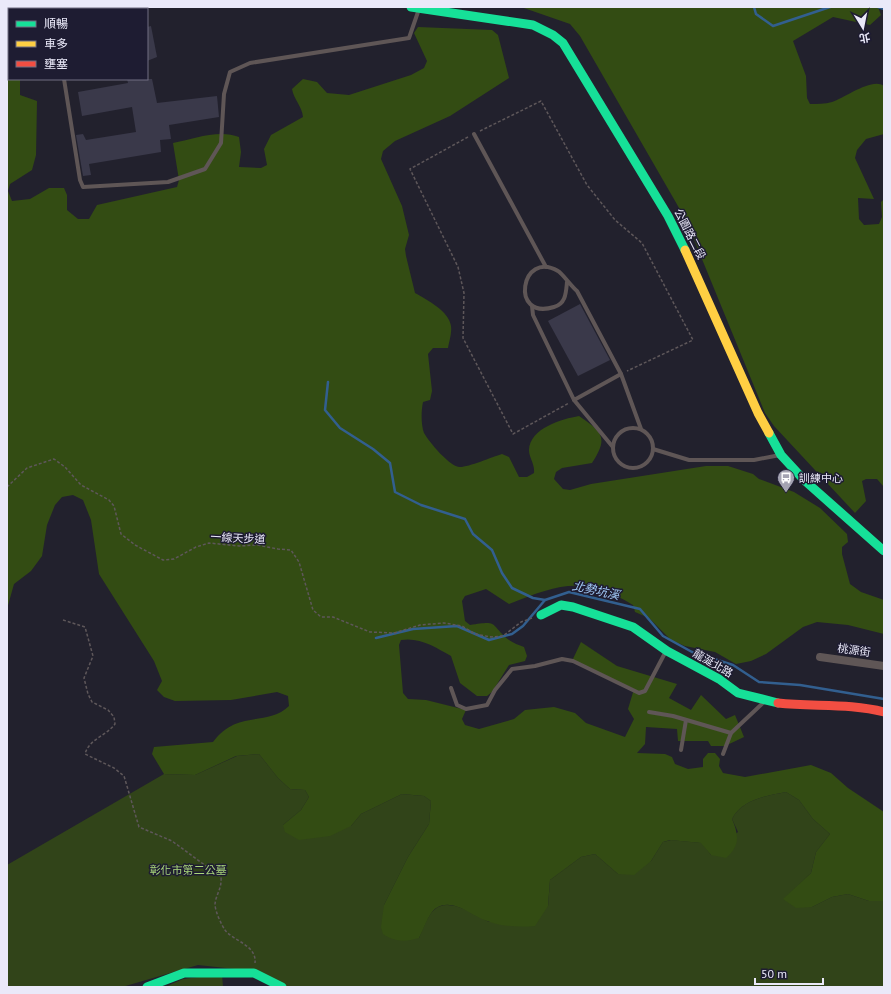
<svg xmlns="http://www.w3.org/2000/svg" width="891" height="994" font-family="'PT Sans','Noto Sans TC',sans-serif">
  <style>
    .green { fill: #314419 }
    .forest { fill: #334c13 }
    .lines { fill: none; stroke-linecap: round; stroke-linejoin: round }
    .stream { stroke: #325f8f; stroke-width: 2.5 }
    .building { fill: #3a394a }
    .path { stroke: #5e575a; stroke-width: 1.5; stroke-dasharray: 3 2; stroke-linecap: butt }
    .lane { stroke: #5f5656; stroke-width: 4 }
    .street { stroke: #5f5656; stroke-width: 8 }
    .fast { stroke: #16e098; stroke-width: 9 }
    .slow { stroke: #ffcf43; stroke-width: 9 }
    .jam { stroke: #f24e42; stroke-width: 9 }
    .labels { text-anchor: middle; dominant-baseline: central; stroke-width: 3; stroke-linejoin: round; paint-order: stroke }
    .street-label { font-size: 11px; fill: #eae9f9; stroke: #1e1c32 }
    .poi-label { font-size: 11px; fill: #eae9f9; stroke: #1e1c32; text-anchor: start }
    .park-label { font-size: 11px; fill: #a9d67b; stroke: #1e1c32 }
    .water-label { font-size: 12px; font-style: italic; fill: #a5cefb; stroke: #1e1c32 }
  </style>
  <rect width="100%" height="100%" fill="#22212d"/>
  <g class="green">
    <path d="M259,754l19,24 12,11 15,1 4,7 -8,13 -18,15 68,1 10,-12 41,-20 22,2 7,5 -2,23 -21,33 -24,48 35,33c4,-9 8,-21 15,-28 14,-14 42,5 55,12l59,-16 2,-26 31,-23 14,-3 23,20 33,-13 12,-19 8,-2 31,3 9,12 27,-23 -6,-13c10,-20 34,-23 54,-27l13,8 14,19 17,15 -14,18 -5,21 -27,26 28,8 20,-10 16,-3 21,7h15v86h-599l-41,-17 -46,-5 -76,22h-115v-122l157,-91 31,1 42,-19z"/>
    <path d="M222,974l1,13h-58l18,-8z"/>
  </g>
  <g class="forest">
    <path d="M7,7h33v2h-31v70h11v16l17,6 -1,54 -4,15 -22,14 -2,7 4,10 18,-2 19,-11h15l3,7v15l11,9h11l8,-14 80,-18 2,-7 -6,-37c20,-4 46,-14 66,-6l2,15 -2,15 22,1 6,-3 -3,-16 7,-14 32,-18c-1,-11 -9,-17 -11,-28l11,-10 14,3 10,11 22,2 62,-20 13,-7 3,-7 -13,-28 4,-6 74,3 6,5 11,43 -59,38 -55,25 -12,10 -2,8 21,47 7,29 -4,14 1,7 9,37c12,7 34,18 36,33 1,7 -2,16 -3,22h-15l-5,6 4,37 -2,9 -7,2c-2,9 -2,23 1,31 5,9 26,34 36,34 9,0 32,-10 42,-13l7,3 10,20h8l7,-4c1,-9 -5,-15 -5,-23 1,-22 33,-31 50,-34 23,16 30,21 13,47l-30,5 -6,4 -2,7 9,10 7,1 21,-6 115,-18h22l25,8 6,5 35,13 26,16 27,26 1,8 -6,5v7l8,30 11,8 23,8v34l-36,-9 -31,-3 -14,5 -37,27 -15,7 -15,3 -21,-12 -30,-6 -14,-6 -22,-22 -14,-6 -2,-7c-48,-30 -75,-21 -124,-1l-23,-15 -21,7 -3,5 3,20 5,4c30,-5 19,-1 39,15 4,3 10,5 15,7l3,9 -2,5 -16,4 -17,27 -5,4h-10l-17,-13 -9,-27c-16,-9 -31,-19 -50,-16l-2,5 4,48 5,6 18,1 40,10 -4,9 3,6 14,4 35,-10 11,-9 29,-3 21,6 11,10 39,14 9,-18 -6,-10 6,-20 -62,-28 9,-19 36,24 60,18 -8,14 22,12 10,-15 25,24 9,-4 9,22 -19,9h-14l-3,-5h-30l-1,-12 -31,-2 -1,17 -8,9 28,1 7,3 3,7 13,5 15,-2v-8l5,-6h7l5,6 -1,7 4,7 22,4 66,-12 20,8 17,15 36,24v89h-15l-21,-7 -16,3 -20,10 -16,1 -13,-9 28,-26 5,-21 14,-18 -17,-15 -14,-19 -13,-8c-20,4 -44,7 -54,27 7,16 8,27 -6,39l-15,-3 -10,-12 -31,-3 -7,2 -12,19 -17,14 -16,-1 -23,-20 -14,3 -31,23 -2,26 -13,20c-14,1 -31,1 -45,-4 -15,-4 -36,-24 -52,-15 -9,4 -14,22 -19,31 -14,4 -24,4 -36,-4l-2,-7 3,-22 24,-48 21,-33 2,-23 -7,-5 -22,-2 -41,20 -10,12 -21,10 -31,4 -14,-8 -2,-7 18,-15 8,-13 -4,-7 -15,-1 -12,-11 -19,-24 -23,2 -41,19 -31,-1 -12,-20 2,-7 59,-5c24,-33 55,-15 76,-36l-1,-10 -11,-4 -46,8 -56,1 -11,-4 -7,-7 5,-9 -8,-20 -55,-87 -8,-54 -8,-20 -10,-5 -11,2 -7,8 -8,20 -5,31 -11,15 -17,13 -7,25z"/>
    <path d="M521,7h357l3,8 -11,10 -37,-8 -40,24 13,35 1,22 3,6c7,0 15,0 22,-2 13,-4 40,-25 52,-16v48l-18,5 -9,11 -2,8 19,41 -16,-1 1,21 5,6 15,-1 3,-7 -1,-15 3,-3v288l-7,-8h-11l-4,2 4,20 -11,12 -81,-87 -9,-13 -79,-193 -106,-184 -10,-12z"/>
  </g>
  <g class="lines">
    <g class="stream">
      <path d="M754,7l2,7 17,12 57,-19"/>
      <path d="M878,7l6,2"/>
      <path d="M328,382l-3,28 15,18 33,21 17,14 5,29 26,13 44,14 8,15 19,16 10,23 10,15 21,10 12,2 24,-8 71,17 23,27 29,16 41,13 26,17 41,3 84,14"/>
      <path d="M376,638l37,-9 44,-3 32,14 23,-6 11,-8 22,-26"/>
    </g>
  </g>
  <g class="building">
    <path d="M151,26l6,31 -10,4v-34z"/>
    <path d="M127,79h25l5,24 60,-7 2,21 -50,8 2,14 -11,1 1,12 -72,12 2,11 -8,1 -7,-41 7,-1 3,6 50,-8 -4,-25 -50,9 -4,-24 50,-9z"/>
    <path d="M580,304l30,56 -32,16 -30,-55z"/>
  </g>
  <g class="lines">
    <g class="path">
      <path d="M480,131l61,-30 46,84 28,35 27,23 51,97 -66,31"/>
      <path d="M468,137l-58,32 48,98 6,26 -1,45 50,96 56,-31"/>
      <path d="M7,487l20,-19 27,-9 11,8 16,18 28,15 5,6 7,28 14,11 28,15 11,-1 22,-12 13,-4 30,3 18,-1 21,4 13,1 8,12 14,48 8,7h12l37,15 24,1 26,-8 24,-2 18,3 13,8 16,3 12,-1 18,-14 11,-4"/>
      <path d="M63,620l22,7 8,29 -9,22 4,16 4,8 16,8 6,7 1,7c-9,12 -26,15 -30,30l29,14 10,8 15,51 33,14 49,36c1,12 -5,17 -6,27 0,7 6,20 10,26 8,11 32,15 30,33"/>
    </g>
    <g class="lane">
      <path d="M53,7v2"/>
      <path d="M64,79l16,101 3,7 85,-5 37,-13 16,-26 3,-49 6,-22 20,-9 159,-25 10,-29"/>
      <path d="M474,134l72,133"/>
      <path d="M567,282c-1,10 -1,22 -13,25 -45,14 -33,-58 4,-36 4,2 13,15 19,20l44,83 20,55"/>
      <path d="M532,306l1,9 41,85 47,-26"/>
      <path d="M574,400l38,46"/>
      <circle cx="633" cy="448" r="20"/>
      <path d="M653,449l36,11h65l26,-5"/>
      <path d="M451,688l6,17 9,4 21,-4 8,-15 17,-21 23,-3 27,-7 11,2 66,32 6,-2 21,-40"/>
      <path d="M649,712l24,4 58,17"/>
      <path d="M681,750l5,-30"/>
      <path d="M723,754l8,-21 33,-31"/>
    </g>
    <path class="street" d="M820,657l64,9"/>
    <g class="fast">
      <path d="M411,7l122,18 20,10 10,8 105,173 17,34"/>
      <path d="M769,433l12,22 23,25 80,71"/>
      <path d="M541,615l20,-10 12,2 60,20 34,24 52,28 19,14 40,10"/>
      <path d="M147,987l37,-14h70l28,14"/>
    </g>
    <path class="slow" d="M685,250l73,163 11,20"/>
    <path class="jam" d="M778,703c35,4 72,0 106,9"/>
  </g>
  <defs>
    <symbol id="bus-pin" viewBox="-11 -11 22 30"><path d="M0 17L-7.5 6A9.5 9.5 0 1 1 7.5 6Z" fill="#a4a3b2" stroke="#1e1c32"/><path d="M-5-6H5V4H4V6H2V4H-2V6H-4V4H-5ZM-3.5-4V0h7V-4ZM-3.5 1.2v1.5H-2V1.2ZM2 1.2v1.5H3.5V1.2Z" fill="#fff"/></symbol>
  </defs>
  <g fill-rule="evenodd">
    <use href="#bus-pin" x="776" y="468" width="20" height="27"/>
  </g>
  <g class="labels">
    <g class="street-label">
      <text transform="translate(690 234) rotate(63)">公園路二段</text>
      <text transform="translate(238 538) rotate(3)">一線天步道</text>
      <text transform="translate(854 650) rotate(8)">桃源街</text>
      <text transform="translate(713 663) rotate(30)">龍涎北路</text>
    </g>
    <g class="poi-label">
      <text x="799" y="478">訓練中心</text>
    </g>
    <g class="park-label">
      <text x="188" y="870">彰化市第二公墓</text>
    </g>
    <g class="water-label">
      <text transform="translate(596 590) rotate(12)">北勢坑溪</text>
    </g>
  </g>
  <rect width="891" height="994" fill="none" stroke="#eae9f9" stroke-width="16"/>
  <rect x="8" y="8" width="140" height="72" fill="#1e1c32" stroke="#706e82"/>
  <rect x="16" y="21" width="20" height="6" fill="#16e098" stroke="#706e82"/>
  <text x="44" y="28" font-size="12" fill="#eae9f9">順暢</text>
  <rect x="16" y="41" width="20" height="6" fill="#ffcf43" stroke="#706e82"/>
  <text x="44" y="48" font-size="12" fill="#eae9f9">車多</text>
  <rect x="16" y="61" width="20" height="6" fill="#f24e42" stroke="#706e82"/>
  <text x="44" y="68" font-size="12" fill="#eae9f9">壅塞</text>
  <g transform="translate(863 28) rotate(170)" stroke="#1e1c32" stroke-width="3" paint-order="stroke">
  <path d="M0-3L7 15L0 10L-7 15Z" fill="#eae9f9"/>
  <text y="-6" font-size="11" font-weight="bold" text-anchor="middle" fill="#eae9f9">北</text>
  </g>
  <path d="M755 978v6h68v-6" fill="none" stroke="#eae9f9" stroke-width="2"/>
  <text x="761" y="978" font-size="12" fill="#eae9f9" stroke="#1e1c32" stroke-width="3" paint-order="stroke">50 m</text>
</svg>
